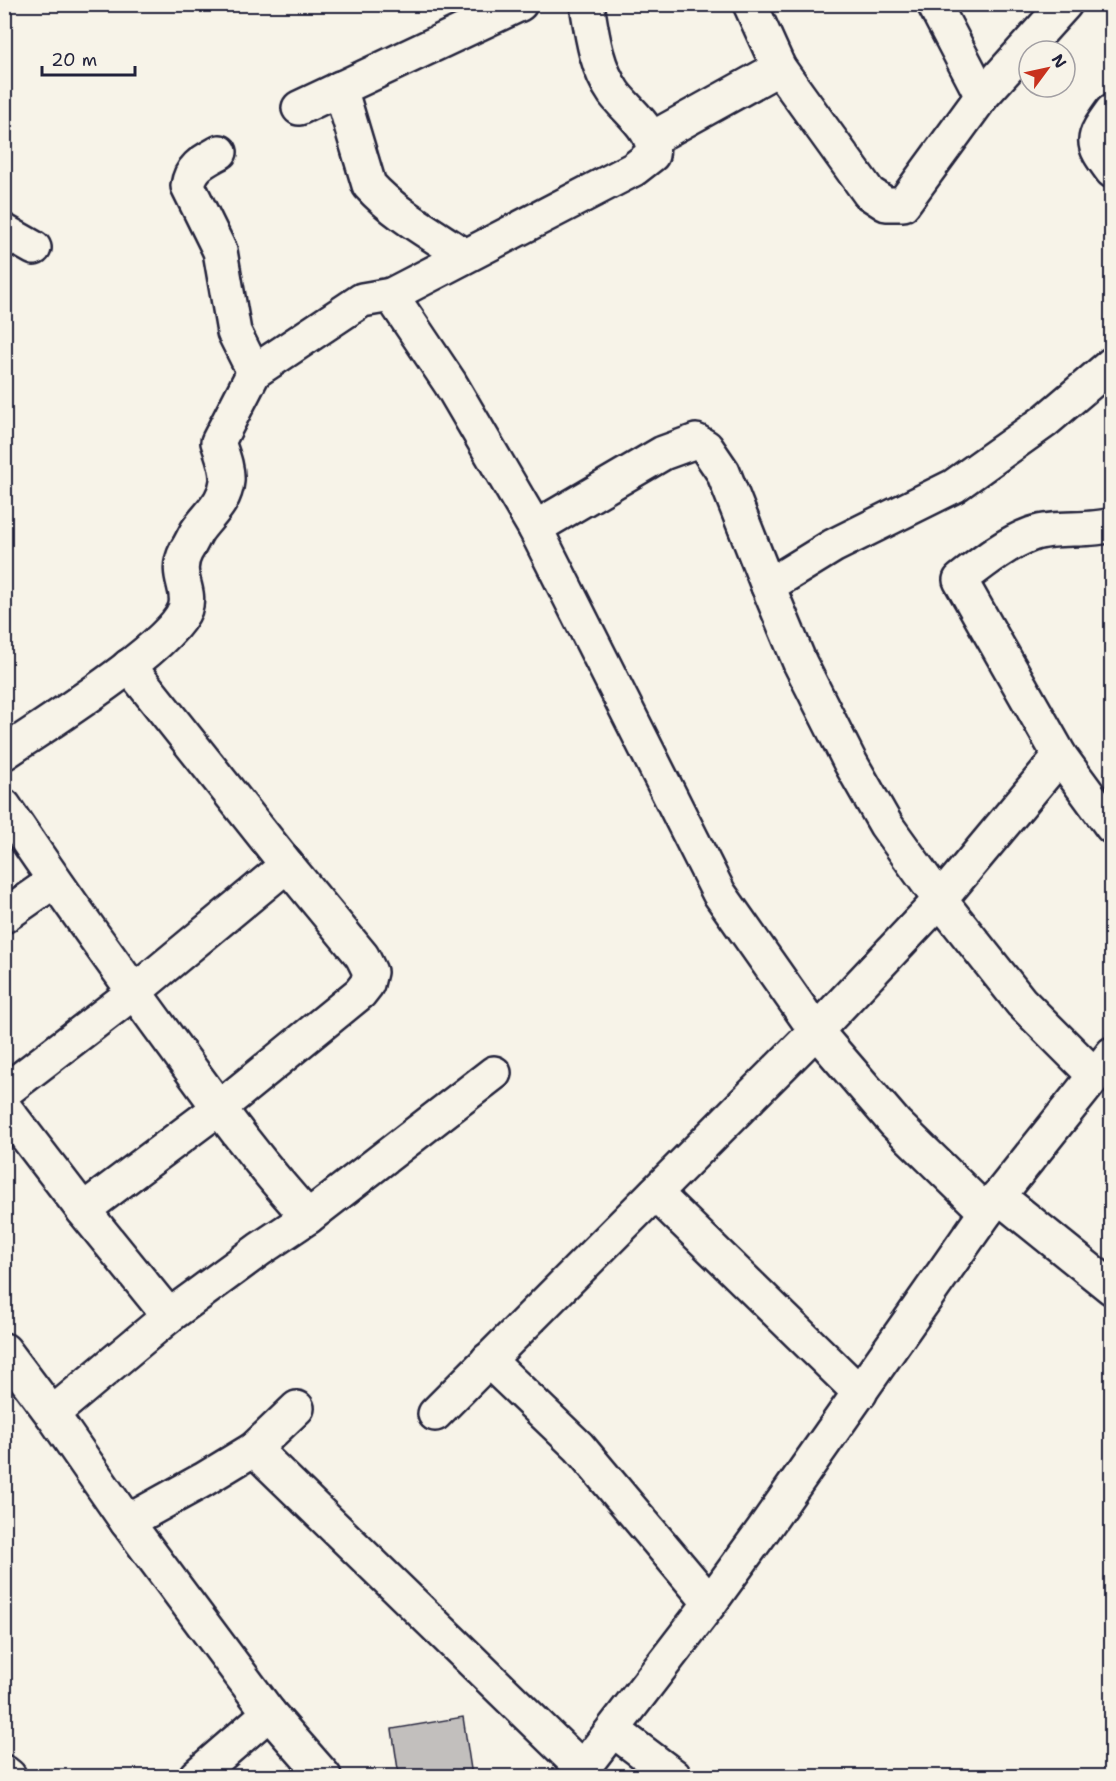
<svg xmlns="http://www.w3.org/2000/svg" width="1116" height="1781" font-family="'Shantell Sans',sans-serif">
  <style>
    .building { fill: #c2bfbd; stroke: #22223b; stroke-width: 1.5 }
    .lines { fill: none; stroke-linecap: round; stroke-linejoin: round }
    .minor-casing { stroke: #22223b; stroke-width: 38 }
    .minor { stroke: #f7f3e8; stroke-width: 33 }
  </style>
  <rect width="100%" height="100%" fill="#f7f3e8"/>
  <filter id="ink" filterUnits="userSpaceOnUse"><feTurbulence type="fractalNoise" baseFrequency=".0167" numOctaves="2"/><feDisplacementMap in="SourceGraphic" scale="12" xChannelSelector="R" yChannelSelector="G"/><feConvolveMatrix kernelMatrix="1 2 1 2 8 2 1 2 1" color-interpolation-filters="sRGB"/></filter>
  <g filter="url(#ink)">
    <path class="building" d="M463,1717l9,59h-73l-7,-47z"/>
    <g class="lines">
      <defs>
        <g id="minor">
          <path d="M750,4l29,64 90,125 17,11h17l79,-108 83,-92"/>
          <path d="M934,4l48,92"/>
          <path d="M340,88l29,97c26,29 63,49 96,71"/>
          <path d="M299,108l221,-104"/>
          <path d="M1112,111c-21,29 -22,31 0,60"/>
          <path d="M651,139l128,-71"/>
          <path d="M220,152c-16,9 -29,14 -32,34l32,65 14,81 20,40"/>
          <path d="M4,231l30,17"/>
          <path d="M391,295l59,88 85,145 184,365 97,138 79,92 91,89"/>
          <path d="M1112,525c-25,7 -57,1 -80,9 -27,10 -50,29 -72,46l100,176 52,71"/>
          <path d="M535,528l128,-75 33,-12 10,6 17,25 45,114"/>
          <path d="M4,753c39,-27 167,-106 181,-144 7,-21 -12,-33 1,-58 4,-6 7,-13 11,-20 11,-16 28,-28 30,-50 1,-13 -5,-27 -9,-39l36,-70 108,-72 29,-5 243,-126 18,-14c5,-24 -25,-44 -38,-62 -18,-26 -22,-58 -27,-89"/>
          <path d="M4,806c54,81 111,160 169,239 43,59 85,118 135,172"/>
          <path d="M4,916l50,-35"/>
          <path d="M1094,1075l-73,-73 -81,-102 -54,-75 -36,-63 -50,-99 -32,-77 65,-40 121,-60 91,-65 67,-57"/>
          <path d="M4,1092l130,-100 153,-127"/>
          <path d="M4,1107l79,103 86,106"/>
          <path d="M655,1193l205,200"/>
          <path d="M998,1196l114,92"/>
          <path d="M83,1210l136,-102 141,-115 7,-9 3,-12 -8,-16 -75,-91 -158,-199"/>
          <path d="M4,1350l48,64 75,108 142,191 55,63"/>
          <path d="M488,1360l91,87 131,156"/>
          <path d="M52,1414l117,-98 91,-67 48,-32 186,-144"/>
          <path d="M435,1414l381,-383 124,-131 120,-144"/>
          <path d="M254,1449l43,-41"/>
          <path d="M127,1522l76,-42 51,-31 329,320"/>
          <path d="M613,1730l61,46"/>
          <path d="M4,1772l5,4"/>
          <path d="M196,1776l73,-63"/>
          <path d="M577,1776l133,-173 53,-73 223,-318 126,-158"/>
        </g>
      </defs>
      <use href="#minor" class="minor-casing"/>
      <use href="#minor" class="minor"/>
    </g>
  </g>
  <rect width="1116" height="1781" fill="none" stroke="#f7f3e8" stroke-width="24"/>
  <rect x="12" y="12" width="1092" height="1757" fill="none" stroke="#22223b" stroke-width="2" filter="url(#ink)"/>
  <g transform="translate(1047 69) rotate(57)"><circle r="28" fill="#f7f3e8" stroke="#a29fa3" stroke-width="1.5"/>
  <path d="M0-4.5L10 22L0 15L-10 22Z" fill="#c8321e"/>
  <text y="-9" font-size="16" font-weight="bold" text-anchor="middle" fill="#22223b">N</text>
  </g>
  <path d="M42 66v9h93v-9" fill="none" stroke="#22223b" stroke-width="3"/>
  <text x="51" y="66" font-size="18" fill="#22223b" stroke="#f7f3e8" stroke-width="4.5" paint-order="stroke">20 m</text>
</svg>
